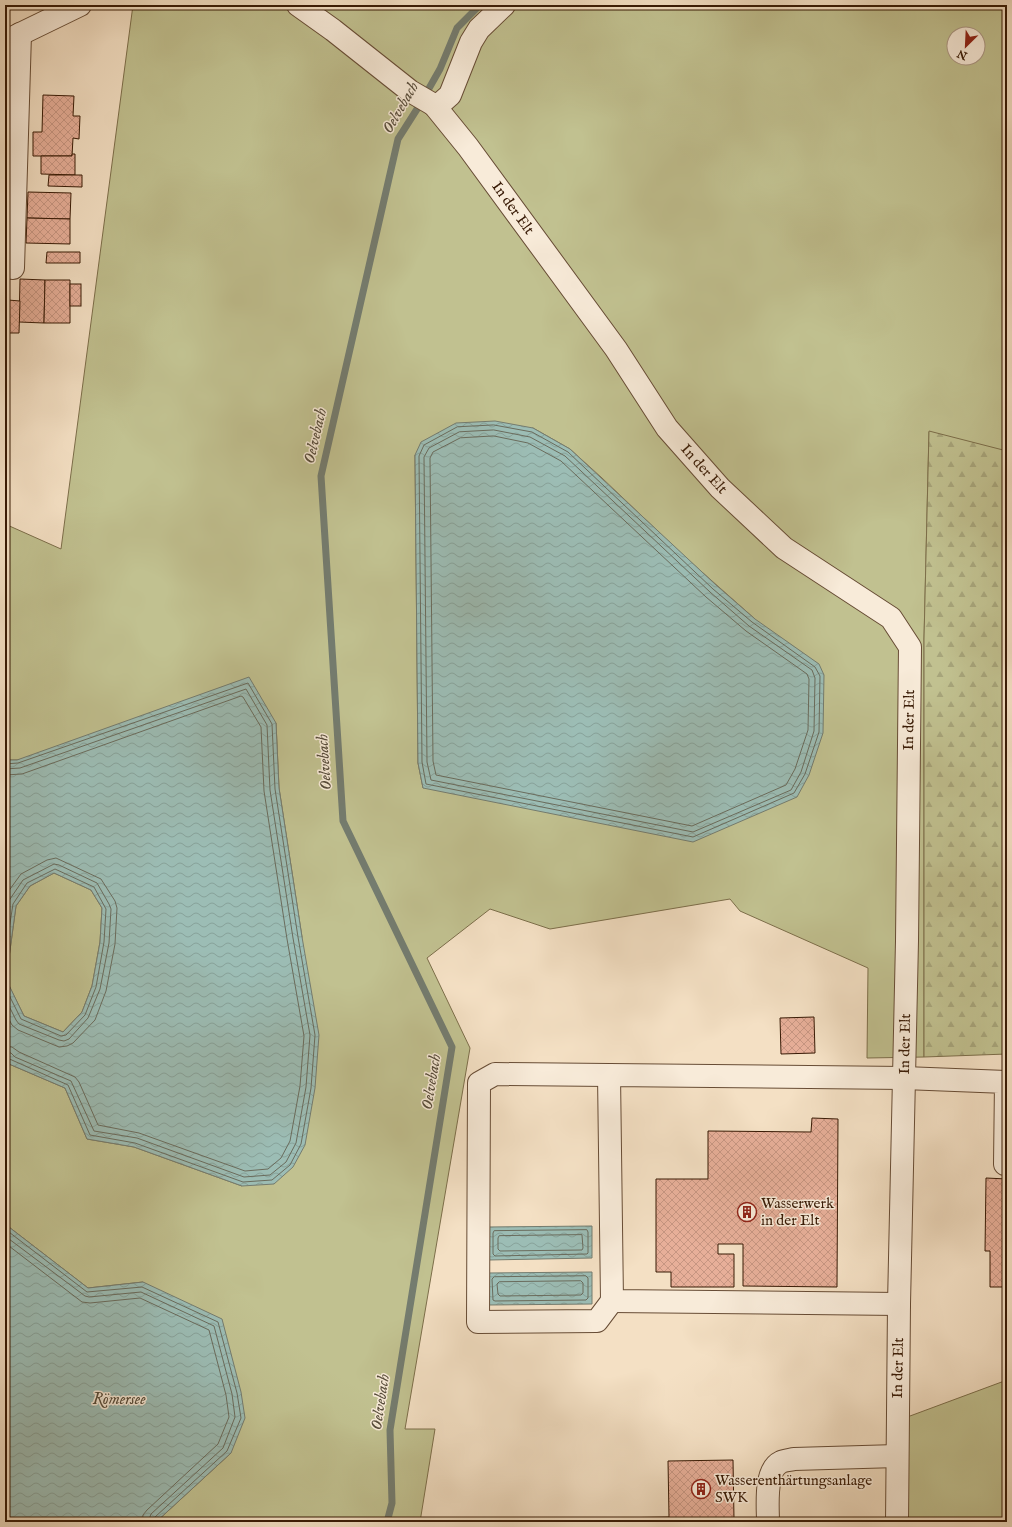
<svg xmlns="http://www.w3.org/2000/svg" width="1012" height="1527" font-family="'IM FELL English',serif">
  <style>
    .grass { fill: #c1c190; stroke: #7c6e4a; fill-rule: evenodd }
    .forest { fill: url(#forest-firs); stroke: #7c6e4a }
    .water { fill: url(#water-waves); stroke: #747c6f; fill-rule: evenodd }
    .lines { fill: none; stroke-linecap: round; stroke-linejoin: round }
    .shore { stroke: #6a6c5d; stroke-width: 1 }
    .stream { stroke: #747c6f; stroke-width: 7 }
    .building { fill: url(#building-cross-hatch); stroke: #381a05 }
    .minor-casing { stroke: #674c35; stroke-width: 24 }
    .minor { stroke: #f8ebd9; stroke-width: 22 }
    .labels { text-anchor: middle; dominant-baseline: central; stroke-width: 3; stroke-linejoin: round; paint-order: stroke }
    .street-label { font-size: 15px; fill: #381a05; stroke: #f8ebd9 }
    .poi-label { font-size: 15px; fill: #381a05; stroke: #f8ebd9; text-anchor: start }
    .water-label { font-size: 16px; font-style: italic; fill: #564b3a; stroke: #f8ebd9 }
  </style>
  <defs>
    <pattern id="forest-firs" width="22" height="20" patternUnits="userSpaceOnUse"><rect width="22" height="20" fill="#c1c190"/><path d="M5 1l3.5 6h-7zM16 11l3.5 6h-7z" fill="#a7a57b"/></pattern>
    <pattern id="water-waves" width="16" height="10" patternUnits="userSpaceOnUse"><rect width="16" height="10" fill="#9cbdb5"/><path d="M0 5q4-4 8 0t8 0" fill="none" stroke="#87a29a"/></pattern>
    <pattern id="building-cross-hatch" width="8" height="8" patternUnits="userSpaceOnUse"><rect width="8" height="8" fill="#e7af99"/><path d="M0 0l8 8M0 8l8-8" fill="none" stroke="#c79682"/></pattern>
  </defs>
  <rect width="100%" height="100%" fill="#f4e0c4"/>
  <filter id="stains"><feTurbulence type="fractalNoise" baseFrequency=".005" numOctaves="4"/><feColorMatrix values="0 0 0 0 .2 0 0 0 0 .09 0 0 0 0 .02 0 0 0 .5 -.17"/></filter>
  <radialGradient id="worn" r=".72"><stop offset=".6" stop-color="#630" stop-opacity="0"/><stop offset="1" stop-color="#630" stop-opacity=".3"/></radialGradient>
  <g class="grass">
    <path d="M133,5h874v447l-78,-20 -5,207v418l-57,1 1,-90 -128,-57 -10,-12 -180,30 -60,-20 -63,49 43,90 -65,381h30l-15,93h-264l75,-69 -88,-171 -55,6 -83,-64v-166l4,6 56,24 22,51 47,8 108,39 60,-249 -23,-149 -3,-65 -259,37h-12v-236l56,25zM954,34h24v24h-24zM533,428l37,21 32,29 83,79 70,62 -332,169 -5,-25 -3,-308z"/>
    <path d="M54,873l37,17 11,18 -2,34 -8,44 -10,26 -19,20 -39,-16 -18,-36 10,-74 14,-20z"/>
    <path d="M1007,1380v142h-117l1,-92 19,-14z"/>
  </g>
  <path class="forest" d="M929,431l78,20v603l-83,3v-418z"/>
  <g class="water">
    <path d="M495,421l38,7 37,21 146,136 39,34 64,45 5,11 -1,58 -14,42 -12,22 -104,45 -270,-54 -5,-25 -3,-308 6,-13 35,-19z"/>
    <path d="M249,677l27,46 3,65 23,149 17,98 -4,53 -10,57 -12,22 -19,17 -32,2 -108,-39 -47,-8 -22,-51 -56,-24 -4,-6v-298h12zM54,873l37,17 11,18 -2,34 -8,44 -10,26 -19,20 -39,-16 -18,-37 10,-73 14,-20z"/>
    <path d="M5,1224l83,64 55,-6 79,37 19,73 4,26 -14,35 -75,69h-151z"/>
    <path d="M592,1226v32l-103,2 -1,-33z"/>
    <path d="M592,1272v32l-103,1 -1,-32z"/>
  </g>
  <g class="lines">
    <g class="shore">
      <path d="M494,425l38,7 36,20 145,137 39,33 63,45 5,9 -1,56 -14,42 -11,19 -101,44 -267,-53 -4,-22 -3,-306 5,-11 33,-18z"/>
      <path d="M494,430l36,7 35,19 145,136 39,34 63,44 3,8 -1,53 -13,41 -10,18 -98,42 -262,-52 -4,-18 -3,-305 5,-9 30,-16z"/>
      <path d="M494,436l34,7 33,18 145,136 40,34 61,43 2,5 -1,51 -13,39 -9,16 -94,41 -256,-51 -3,-14 -3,-303 3,-6 27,-14z"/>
      <path d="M5,764l13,-1 230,-80 24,41 3,65 23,148 17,98 -4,53 -10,56 -11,21 -18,15 -29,2 -108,-39 -45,-8 -22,-50 -63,-28"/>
      <path d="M5,769l15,-1 226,-79 21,36 3,65 23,148 17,97 -4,52 -10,56 -10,19 -16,13 -26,2 -107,-39 -43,-7 -23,-50 -56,-24 -4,-4 -6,-1"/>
      <path d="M5,775l17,-1 219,-78 2,1 18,30 3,64 23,148 17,97 -4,50 -10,55 -9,17 -13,11 -23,2 -106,-38 -41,-8 -19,-43 -4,-5 -56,-25 -7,-5 -7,-1"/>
      <path d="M5,896l16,-22 26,-14 9,-2 45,21 14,22 2,7 -2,36 -9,47 -11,29 -22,23 -6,3 -8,1 -41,-17 -6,-5 -7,-13"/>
      <path d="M5,919l3,-17 15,-22 31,-16 5,1 38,18 12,21 2,5 -2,34 -9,46 -12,29 -19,21 -5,2 -5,-1 -40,-16 -3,-4 -11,-22"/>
      <path d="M5,955l8,-51 14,-21 28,-14 39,18 12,22 -2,33 -8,45 -11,28 -19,20 -5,1 -40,-17 -16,-32"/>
      <path d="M5,1229l82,63 55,-5 76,35 19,71 4,25 -14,33 -72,66 -2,5"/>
      <path d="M587,1230l1,2v21l-1,1 -92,2 -2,-2v-21l1,-2z"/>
      <path d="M582,1235l1,13 -1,2 -82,1 -2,-2v-11l1,-2z"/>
      <path d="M5,1236l80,60 4,1 52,-5 73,34 18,68 3,23 -12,31 -72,66 -3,8"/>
      <path d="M5,1243l77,59 8,1 50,-5 69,32 17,65 3,22 -11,27 -71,66 -4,5 -1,7"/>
      <path d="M586,1276l2,2v20l-2,2 -91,1 -2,-1 -1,-21 2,-2z"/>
      <path d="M581,1281l2,2v10l-2,2 -81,1 -2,-2 -1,-10 2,-2z"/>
    </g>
    <path class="stream" d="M387,1522l5,-19 -2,-73 62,-383 -109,-226 -22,-345 77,-337 21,-33 21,-37 17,-41 23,-23"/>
  </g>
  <g class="building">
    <path d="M43,95l31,1 -1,20h7l-1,23 -6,-1 -1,18h-39v-24h9z"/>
    <path d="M72,154h3v21l-34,-1v-18h31z"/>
    <path d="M49,175h33v12l-34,-1z"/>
    <path d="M28,192l43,1 -1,26 -43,-1z"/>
    <path d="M27,218l43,1v25l-44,-1z"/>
    <path d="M47,252h33v11h-34z"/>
    <path d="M20,279l25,1 -1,43 -25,-1z"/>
    <path d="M45,280h25v43h-26z"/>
    <rect x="70" y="284" width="11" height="22"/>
    <path d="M8,300l12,1 -1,32h-11z"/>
    <path d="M814,1017l1,36 -34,1 -1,-36z"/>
    <path d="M812,1118l26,1 -1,168 -94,-1v-42h-25v10h16v33h-63v-15h-15v-93h52v-48l103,1z"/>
    <path d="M986,1178l21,1v108h-17v-36h-5z"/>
    <path d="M733,1460l1,59h10v3h-133v-4l58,-1 -1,-56z"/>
  </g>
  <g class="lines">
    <defs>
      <g id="minor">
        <path d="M298,5l35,25 77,61 24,14 7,-2 9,-8 21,-53 8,-13 25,-24"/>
        <path d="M8,40l72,-35"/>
        <path d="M434,105l34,42 148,202 51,79 53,60 64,60 107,70 19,29 -3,294 -8,363 -2,218"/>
        <path d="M13,268l7,-234"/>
        <path d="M609,1075l-114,-1 -16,9 -1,239 119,-1 15,-20"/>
        <path d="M899,1304l-287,-3 -3,-226 295,3 102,4 -1,82"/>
        <path d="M768,1522c0,-16 -4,-52 13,-60 4,-2 9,-2 13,-3l103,-3"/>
      </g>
    </defs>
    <use href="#minor" class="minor-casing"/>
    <use href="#minor" class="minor"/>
  </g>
  <defs>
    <symbol id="building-ring" viewBox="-11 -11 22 22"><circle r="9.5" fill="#f8ebd9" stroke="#8f2418" stroke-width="1.5"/><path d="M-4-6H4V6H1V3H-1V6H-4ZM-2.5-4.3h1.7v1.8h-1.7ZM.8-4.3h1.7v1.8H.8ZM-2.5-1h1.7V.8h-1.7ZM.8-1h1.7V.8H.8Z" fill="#8f2418"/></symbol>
  </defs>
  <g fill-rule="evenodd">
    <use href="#building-ring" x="736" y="1201" width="22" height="22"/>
    <use href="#building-ring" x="690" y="1478" width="22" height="22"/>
  </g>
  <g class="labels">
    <g class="street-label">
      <text transform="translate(513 208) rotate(54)">In der Elt</text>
      <text transform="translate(704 469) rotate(48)">In der Elt</text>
      <text transform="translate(909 720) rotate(-89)">In der Elt</text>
      <text transform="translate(905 1044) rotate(-89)">In der Elt</text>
      <text transform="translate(898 1368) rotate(-89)">In der Elt</text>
    </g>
    <g class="poi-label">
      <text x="761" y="1203">Wasserwerk<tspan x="761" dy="17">in der Elt</tspan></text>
      <text x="715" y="1480">Wasserenthärtungsanlage<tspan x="715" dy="17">SWK</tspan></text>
    </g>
    <g class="water-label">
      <text transform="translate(401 108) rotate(-60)">Oelvebach</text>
      <text transform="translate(316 436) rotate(-77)">Oelvebach</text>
      <text transform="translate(325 762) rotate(-94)">Oelvebach</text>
      <text transform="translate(432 1082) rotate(-81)">Oelvebach</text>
      <text x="119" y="1400">Römersee</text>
      <text transform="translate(381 1402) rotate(-82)">Oelvebach</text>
    </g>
  </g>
  <rect width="1012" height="1527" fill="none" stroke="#f4e0c4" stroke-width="20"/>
  <rect x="6" y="6" width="1000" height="1515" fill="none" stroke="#381a05" stroke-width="2"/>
  <rect x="10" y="10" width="992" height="1507" fill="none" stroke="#381a05"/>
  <g transform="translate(966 46) rotate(204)"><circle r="19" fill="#f8ebd9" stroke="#ab9784"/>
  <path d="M0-3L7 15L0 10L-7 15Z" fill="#8f2418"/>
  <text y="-6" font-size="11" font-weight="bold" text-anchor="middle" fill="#381a05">N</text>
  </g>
  <rect width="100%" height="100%" filter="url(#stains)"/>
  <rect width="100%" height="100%" fill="url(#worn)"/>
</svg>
